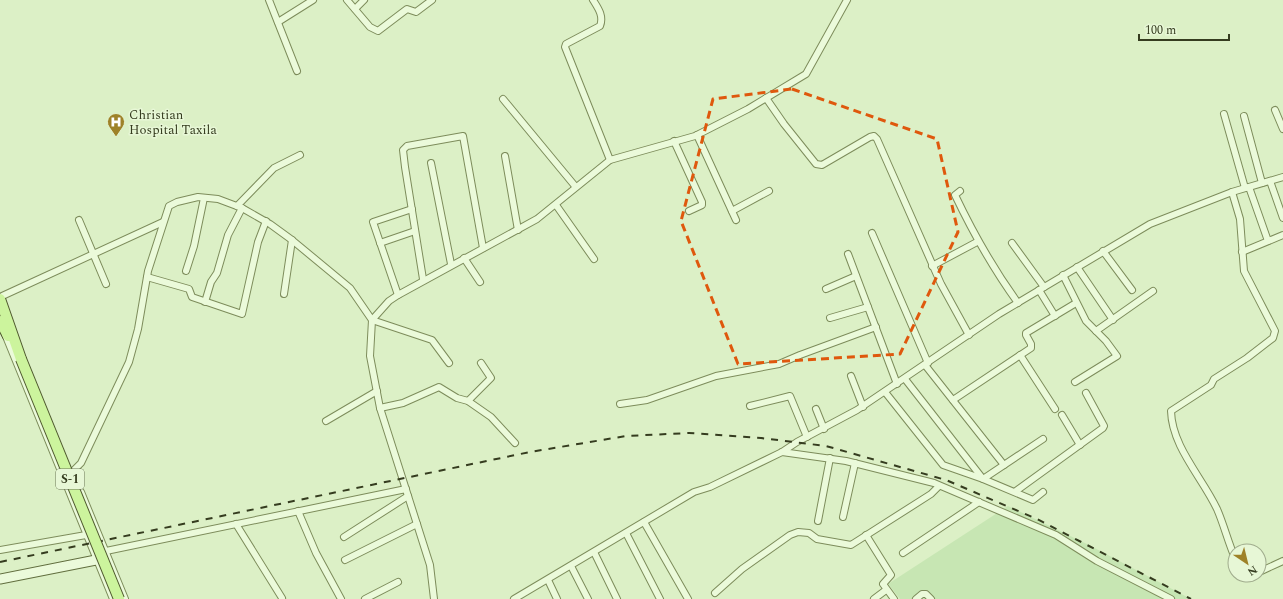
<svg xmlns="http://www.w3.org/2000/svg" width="1283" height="599" font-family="Spectral,serif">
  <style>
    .farmland { fill: #c7e6b3 }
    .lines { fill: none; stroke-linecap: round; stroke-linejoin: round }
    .street-casing { stroke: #7d8c5b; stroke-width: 8 }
    .secondary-casing { stroke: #616e3e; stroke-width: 11 }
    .primary-casing { stroke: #505a2f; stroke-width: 12 }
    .street { stroke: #ebfada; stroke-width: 6 }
    .secondary { stroke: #ebfada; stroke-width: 9 }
    .primary { stroke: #ccf49d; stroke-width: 10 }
    .rail { stroke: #353c1f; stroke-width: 2; stroke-dasharray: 7 7; stroke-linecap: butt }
    .primary-bridge-casing { stroke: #505a2f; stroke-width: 12; stroke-linecap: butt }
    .primary-bridge { stroke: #ccf49d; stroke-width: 10 }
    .marked { fill: none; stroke: #df580d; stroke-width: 3; stroke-dasharray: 8 5; stroke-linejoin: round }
    .labels { text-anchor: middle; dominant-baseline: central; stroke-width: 3; stroke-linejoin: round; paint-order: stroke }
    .shield { fill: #e7f7d6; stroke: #6a7456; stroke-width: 1 }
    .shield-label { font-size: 12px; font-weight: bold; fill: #353c1f }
    .poi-label { font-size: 13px; fill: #353c1f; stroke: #e7f7d6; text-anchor: start }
  </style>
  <rect width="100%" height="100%" fill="#dcf0c6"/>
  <path class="farmland" d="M1008,506l81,39 102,54h-291l-12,-15z"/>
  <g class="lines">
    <defs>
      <g id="street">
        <path d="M269,0l28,71"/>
        <path d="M347,0l23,27 8,4 29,-22 9,3 16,-12"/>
        <path d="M593,0c5,8 11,16 7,26l-34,18 -1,3 45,113"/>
        <path d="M355,9l9,-9"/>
        <path d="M278,22l35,-22"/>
        <path d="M766,98l18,26 32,40 6,1 48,-28 4,-1 3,3 64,145 28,51"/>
        <path d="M503,99l72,87"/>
        <path d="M1275,110l8,19"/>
        <path d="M1224,114l21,74"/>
        <path d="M1244,116l18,67"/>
        <path d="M697,135l39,85"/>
        <path d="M674,141l28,61v3l-13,6"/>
        <path d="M505,156l13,74"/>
        <path d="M431,163l20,101"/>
        <path d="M1270,181l13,37"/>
        <path d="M1249,187l19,54"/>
        <path d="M960,191l-5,4c19,40 37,72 63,108"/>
        <path d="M1232,192l8,27 4,52 31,60 -2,7 -26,20 -33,21 -3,6 -40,26c1,36 31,66 46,98 7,16 11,33 18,49"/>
        <path d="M556,205l38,54"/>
        <path d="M237,206l37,-38 26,-13"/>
        <path d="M732,211l37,-20"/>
        <path d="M79,220l27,64"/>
        <path d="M872,233l56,130"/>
        <path d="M380,243l35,-12"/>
        <path d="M1012,243l32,44"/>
        <path d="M1103,251l29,39"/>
        <path d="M1242,252l41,-17"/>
        <path d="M848,254l49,130"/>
        <path d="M464,258l16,24"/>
        <path d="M932,266l45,-24"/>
        <path d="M1077,267l36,53"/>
        <path d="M186,271l8,-25 10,-48"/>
        <path d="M1063,275l23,46 20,20 11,15 -42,26"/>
        <path d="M147,277l42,12 3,8 50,17 16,-72 8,-21"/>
        <path d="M423,279l-18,-112 -2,-17 4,-4 56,-10 20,112"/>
        <path d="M826,289l30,-13"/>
        <path d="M1039,290l16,26"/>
        <path d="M284,294l8,-54"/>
        <path d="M398,295l-25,-73 39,-13"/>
        <path d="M0,297l163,-75"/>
        <path d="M205,302l6,-20 6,-9 11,-38 14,-27"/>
        <path d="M830,318l38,-11"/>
        <path d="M1096,331l57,-40"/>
        <path d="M5,334l108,265"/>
        <path d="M1020,355l35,54"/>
        <path d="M925,365l79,100"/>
        <path d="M851,376l12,31"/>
        <path d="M905,379l78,100 50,21 10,-8"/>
        <path d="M885,392l58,73 40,14 60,-40"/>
        <path d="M953,400l78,-52v-4l-5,-9v-2l50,-30"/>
        <path d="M468,401l23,-23 -10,-15"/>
        <path d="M620,404l27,-4 69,-24 63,-12 21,-9 76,-28"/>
        <path d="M750,406l40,-10 17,41"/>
        <path d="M380,408l23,-5 36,-16 18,11 11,3 23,16 24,26"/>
        <path d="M816,409l8,20"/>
        <path d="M1062,415l18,30"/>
        <path d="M326,421l51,-30"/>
        <path d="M782,452l64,9 88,22 122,52 41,26 74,38"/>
        <path d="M72,472l9,-9 48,-101 9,-33 10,-58 21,-65 8,-4 21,-5 20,2 24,9 28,16 22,16 58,48 22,32 60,20 17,23"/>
        <path d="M1016,491l87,-63 1,-2 -18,-33"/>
        <path d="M81,492l44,107"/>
        <path d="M298,511l18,42 25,46"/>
        <path d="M843,517l12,-54"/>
        <path d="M818,521l12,-63"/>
        <path d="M644,522l44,77"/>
        <path d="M236,524l46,74"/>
        <path d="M626,533l34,66"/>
        <path d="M866,535l25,40 -8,9 11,15"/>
        <path d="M344,537l64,-41"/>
        <path d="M0,550l86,-15"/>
        <path d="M106,551l300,-62"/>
        <path d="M594,552l23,47"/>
        <path d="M903,553l76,-51"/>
        <path d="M345,560l72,-36"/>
        <path d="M571,566l17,33"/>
        <path d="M1259,572l24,-11"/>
        <path d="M548,580l9,19"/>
        <path d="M715,593l27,-24 48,-34 8,-3 11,1 8,6 34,6 80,-51 8,-8"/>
        <path d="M365,599l33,-17"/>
        <path d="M434,599l-4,-34 -50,-157 -10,-52 2,-36 17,-19 9,-6 139,-76 73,-59 85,-24 53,-27 58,-35 41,-74"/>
        <path d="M514,599l180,-107 16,-5 72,-35 15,-10 60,-32 142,-96 151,-90 82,-32 51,-15"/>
        <path d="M874,599l12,-9"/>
        <path d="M916,599l6,-5h4l5,5"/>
      </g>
      <path id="secondary" d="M0,579l96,-19"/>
      <g id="primary">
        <path d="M0,299l21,60"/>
        <path d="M0,321l8,15"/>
      </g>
    </defs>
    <use href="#street" class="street-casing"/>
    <use href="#secondary" class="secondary-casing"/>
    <use href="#primary" class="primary-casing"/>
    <use href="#street" class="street"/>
    <use href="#secondary" class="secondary"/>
    <use href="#primary" class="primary"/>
    <path class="rail" d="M0,562l530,-110 96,-16 63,-3 72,5 65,8 120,34 91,39 154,80"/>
    <defs>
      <path id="primary-bridge" d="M21,359l98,240"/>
    </defs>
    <use href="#primary-bridge" class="primary-bridge-casing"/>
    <use href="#primary-bridge" class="primary-bridge"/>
  </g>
  <path class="marked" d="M792,89l145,50 21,93 -58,122 -162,10 -57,-143 32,-122z"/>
  <defs>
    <symbol id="hospital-pin" viewBox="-11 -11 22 30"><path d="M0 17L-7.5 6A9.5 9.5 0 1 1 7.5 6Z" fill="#9e8228" stroke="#e7f7d6"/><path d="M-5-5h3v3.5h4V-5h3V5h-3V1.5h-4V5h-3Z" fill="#fff"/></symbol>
  </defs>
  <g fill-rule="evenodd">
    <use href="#hospital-pin" x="106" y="112" width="20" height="27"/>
  </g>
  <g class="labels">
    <rect class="shield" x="56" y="469" width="28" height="20" rx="3"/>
    <g class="shield-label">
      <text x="70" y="479">S-1</text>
    </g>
    <g class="poi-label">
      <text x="129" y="115">Christian<tspan x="129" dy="15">Hospital Taxila</tspan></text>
    </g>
  </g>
  <g transform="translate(1247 563) rotate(145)"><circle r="19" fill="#e7f7d6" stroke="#a0ac8d"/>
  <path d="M0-3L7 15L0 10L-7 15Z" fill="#9e8228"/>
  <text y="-6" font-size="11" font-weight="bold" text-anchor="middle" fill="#353c1f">N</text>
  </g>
  <path d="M1139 34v6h90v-6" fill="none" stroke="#353c1f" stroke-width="2"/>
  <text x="1145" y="34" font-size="12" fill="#353c1f" stroke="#e7f7d6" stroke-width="3" paint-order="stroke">100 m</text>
</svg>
